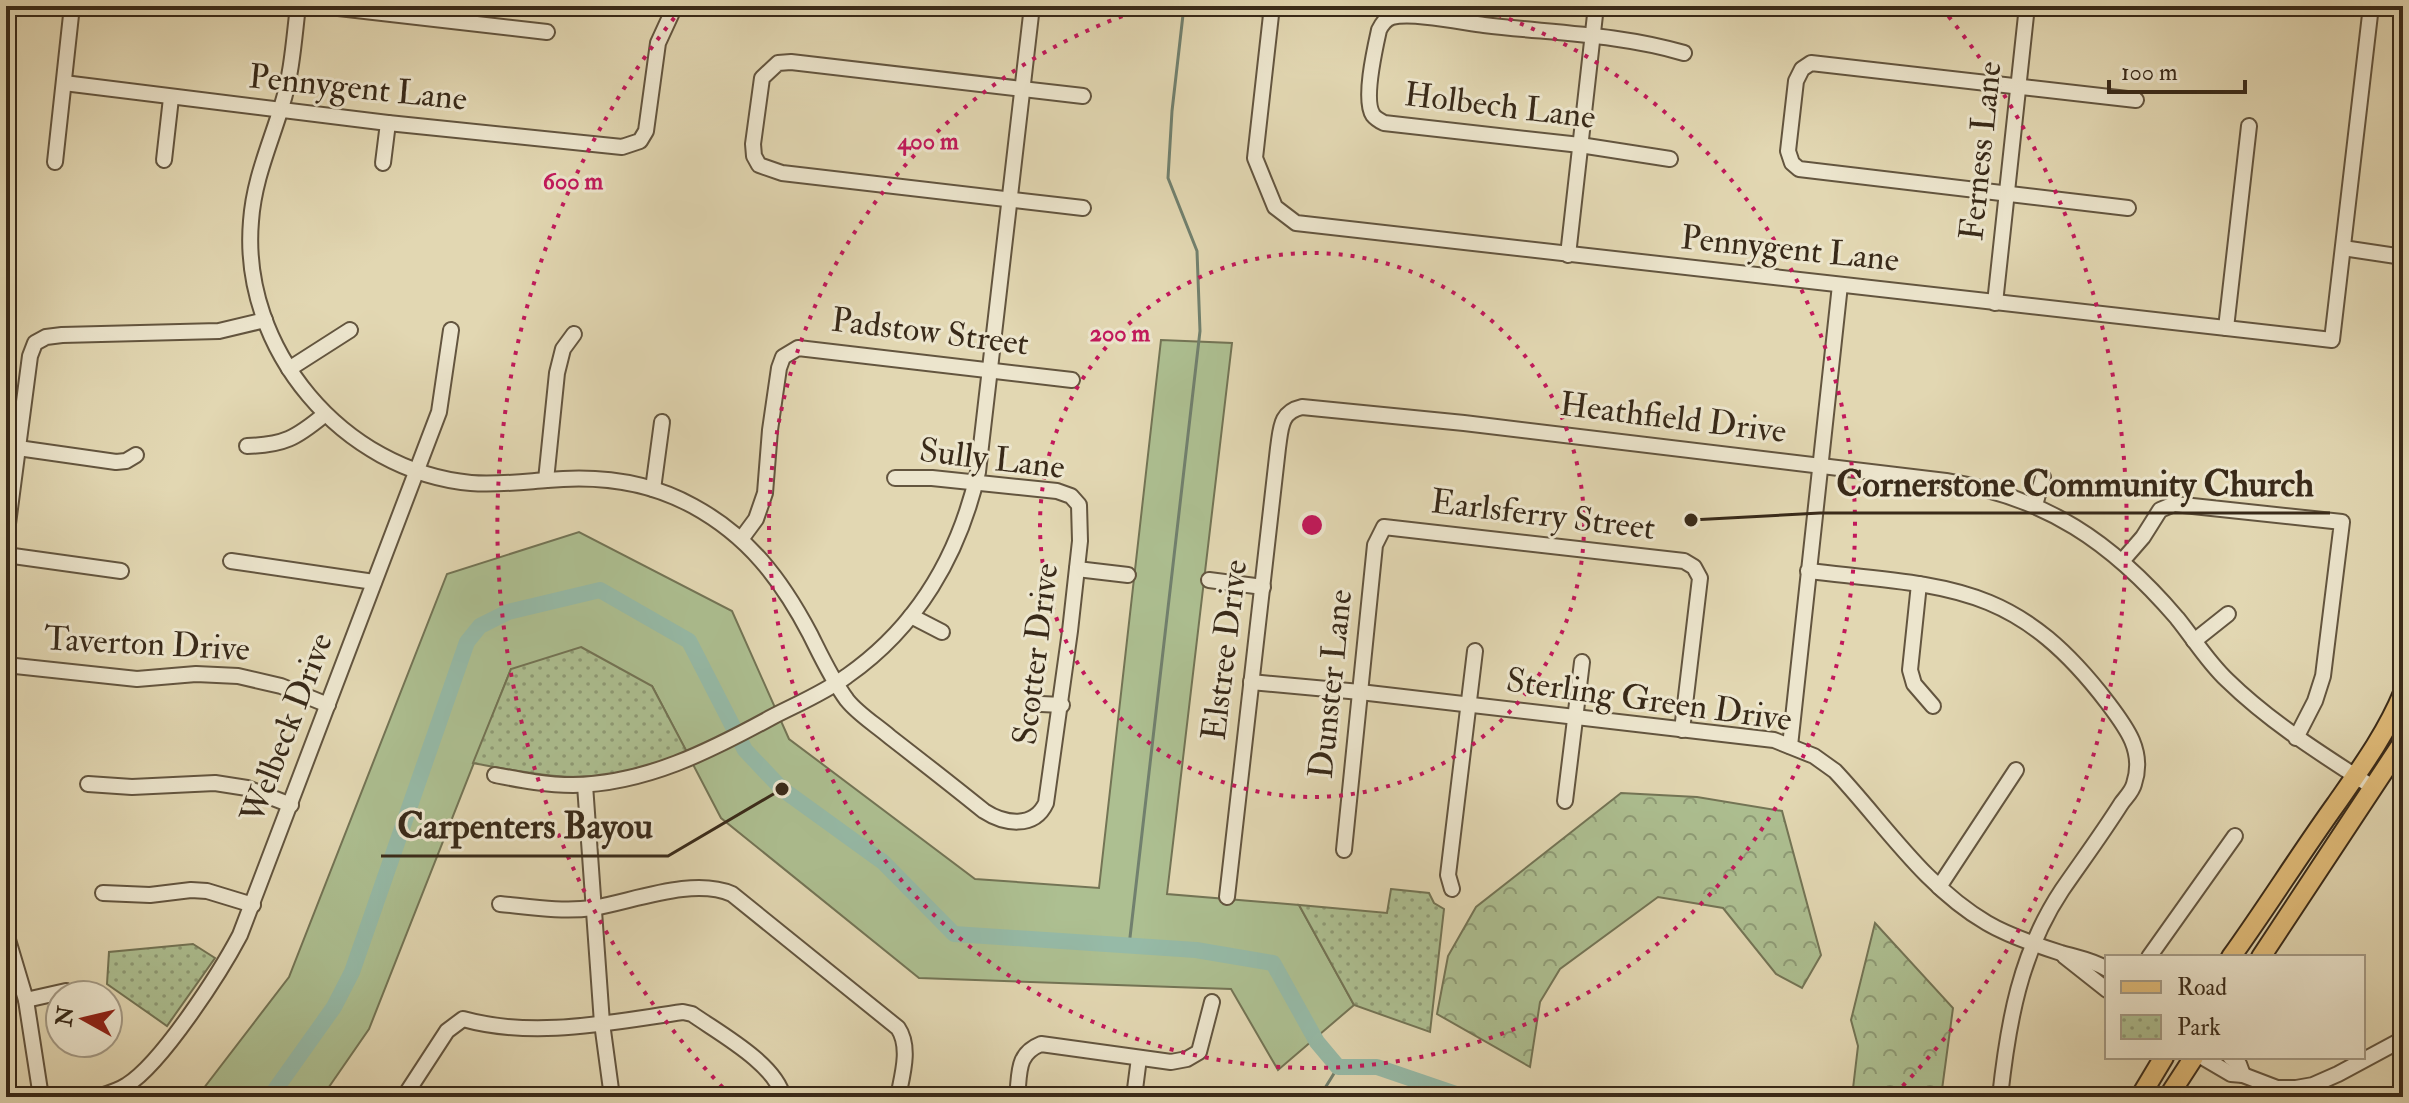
<svg xmlns="http://www.w3.org/2000/svg" width="2409" height="1103" font-family="'IM FELL Double Pica',serif">
  <style>
    .grass { fill: #adbf91; stroke: #737455; stroke-width: 2 }
    .forest { fill: url(#forest-crowns); stroke: #737455; stroke-width: 2 }
    .park { fill: url(#park-dots); stroke: #737455; stroke-width: 2 }
    .lines { fill: none; stroke-linecap: round; stroke-linejoin: round }
    .stream { stroke: #71806e; stroke-width: 3 }
    .river { stroke: #96baa7; stroke-width: 16 }
    .minor-casing { stroke: #63553f; stroke-width: 18 }
    .major-casing { stroke: #392a19; stroke-width: 22 }
    .minor { stroke: #ece5cd; stroke-width: 14 }
    .major { stroke: #e1bc79; stroke-width: 18 }
    .ring { fill: none; stroke: #c2185b; stroke-width: 4; stroke-dasharray: 4 8 }
    .labels { text-anchor: middle; dominant-baseline: central; stroke-width: 6; stroke-linejoin: round; paint-order: stroke }
    .street-label { font-size: 34px; fill: #392a19; stroke: #ece5cd }
    .centre { fill: #c2185b; stroke: #ece5cd; stroke-width: 4 }
    .ring-label { font-size: 24px; text-anchor: middle; font-weight: bold; fill: #c2185b; stroke: #ece5cd; stroke-width: 6; stroke-linejoin: round; paint-order: stroke }
    .leader { fill: none; stroke: #392a19; stroke-width: 3 }
    .callout-dot { fill: #392a19; stroke: #ece5cd; stroke-width: 3 }
    .callout-label { font-size: 36px; text-anchor: middle; font-weight: bold; fill: #392a19; stroke: #ece5cd; stroke-width: 6; stroke-linejoin: round; paint-order: stroke }
  </style>
  <defs>
    <pattern id="forest-crowns" width="20" height="18" patternUnits="userSpaceOnUse" patternTransform="scale(2)"><rect width="20" height="18" fill="#adbf91"/><path d="M2 6a3 3 0 1 1 6 0M12 15a3 3 0 1 1 6 0" fill="none" stroke="#8e9b76"/></pattern>
    <pattern id="park-dots" width="8" height="8" patternUnits="userSpaceOnUse" patternTransform="scale(2)"><rect width="8" height="8" fill="#adbf91"/><path d="M2 2h.1M6 6h.1" fill="none" stroke="#8e9b76" stroke-width="1.8" stroke-linecap="round"/></pattern>
  </defs>
  <rect width="100%" height="100%" fill="#e2d7b2"/>
  <filter id="stains"><feTurbulence type="fractalNoise" baseFrequency=".0025" numOctaves="4"/><feColorMatrix values="0 0 0 0 .2 0 0 0 0 .09 0 0 0 0 .02 0 0 0 .5 -.17"/></filter>
  <radialGradient id="worn" r=".72"><stop offset=".6" stop-color="#630" stop-opacity="0"/><stop offset="1" stop-color="#630" stop-opacity=".3"/></radialGradient>
  <g class="grass">
    <path d="M6,6h11l-11,83z"/>
    <path d="M1161,340l71,3 -65,551 132,11 55,100 -76,65 -47,-81 -312,-11 -198,-160 -69,-132 -141,-17 -142,360 -47,68h-125l92,-120 158,-403 132,-42 153,79 57,128 186,140 124,9z"/>
  </g>
  <g class="forest">
    <path d="M1621,793l76,4 85,14 39,144 -19,33 -26,-14 -53,-66 -65,-11 -98,72 -20,33 -10,65 -93,-53 11,-58 28,-49z"/>
    <path d="M1875,923l78,85 -12,89h-89l6,-51 -7,-26z"/>
  </g>
  <g class="park">
    <path d="M581,647l71,39 36,68c-22,7 -44,14 -66,19 -50,10 -100,-1 -149,-10l38,-94z"/>
    <path d="M1391,889l38,4 5,10 10,6 -14,123 -76,-27 -55,-100 88,8z"/>
    <path d="M193,944l22,14 -48,68 -60,-42 2,-32z"/>
  </g>
  <g class="lines">
    <g class="stream">
      <path d="M1129,946l71,-615 -3,-80 -29,-73 4,-67 12,-105"/>
      <path d="M1304,1097l21,-9 13,-21"/>
    </g>
    <path class="river" d="M270,1097l64,-90 18,-35 115,-330 13,-16 28,-14 92,-22 89,51 56,109 37,39 101,73 71,72 242,16 77,13 44,79 21,25h39l88,30"/>
    <defs>
      <g id="minor">
        <path d="M298,6c-4,33 -6,67 -16,99 -12,40 -28,74 -31,116 -11,128 92,250 220,262 26,2 50,-1 76,-3 51,-5 101,1 146,26 55,30 88,73 117,128 11,22 22,46 37,66 11,14 29,25 43,37 31,24 63,49 94,74 20,13 50,18 62,-8l24,-172 10,-90 -1,-36 -8,-9 -14,-5 -125,-13h-37"/>
        <path d="M321,6l226,26"/>
        <path d="M1239,6l32,3"/>
        <path d="M1272,6l-17,152 20,49 21,16 1036,117 39,-334"/>
        <path d="M64,83l324,40 234,24 18,-6 6,-10 12,-88 17,-37"/>
        <path d="M1670,159l-90,-14 -196,-22c-4,-2 -8,-4 -11,-8 -10,-15 2,-67 6,-85 3,-6 6,-11 13,-13 21,-5 69,5 92,8 67,8 136,9 200,28"/>
        <path d="M164,160l7,-62"/>
        <path d="M55,162l17,-156"/>
        <path d="M383,163l5,-40"/>
        <path d="M1083,208l-301,-35 -23,-8 -5,-9 -1,-12 9,-66 16,-15 13,-1 292,34"/>
        <path d="M2128,208l-329,-39 -7,-6 -4,-12 8,-70 6,-12 9,-6 325,37"/>
        <path d="M2343,248l60,9"/>
        <path d="M1568,255l28,-249"/>
        <path d="M1995,303l32,-297"/>
        <path d="M2226,328l23,-202"/>
        <path d="M289,369l61,-39"/>
        <path d="M247,446c37,-1 49,-8 77,-31"/>
        <path d="M18,448l98,14 10,-1 10,-6"/>
        <path d="M546,480l11,-107 6,-24 11,-15"/>
        <path d="M653,489l9,-67"/>
        <path d="M2035,505l8,-28"/>
        <path d="M742,538l14,-19 9,-26 5,-63 9,-62 4,-11 15,-9 274,32"/>
        <path d="M6,539l24,-183 5,-13 11,-6 16,-2 157,-4 46,-11"/>
        <path d="M6,555l115,16"/>
        <path d="M2123,560l20,-23 17,-27 14,-6 168,18 -19,154 -8,25 -19,37"/>
        <path d="M231,561l143,21"/>
        <path d="M1077,569l51,6"/>
        <path d="M1808,571c140,16 207,11 299,131 19,25 38,49 27,82 -2,8 -9,14 -13,20 -19,30 -39,57 -59,86 -42,63 -54,133 -62,207"/>
        <path d="M1209,580l54,7"/>
        <path d="M1919,584l-9,86 4,14 19,22"/>
        <path d="M911,616l31,16"/>
        <path d="M2194,641l34,-27"/>
        <path d="M6,665l131,14 59,-5 42,2 43,10 47,19"/>
        <path d="M1251,682l109,10 414,48 40,16 21,15c48,51 90,116 152,152 22,13 49,22 74,30 17,5 31,7 46,16"/>
        <path d="M1041,704l21,1"/>
        <path d="M1790,746l50,-461"/>
        <path d="M495,775c26,5 51,10 78,10 72,-1 137,-34 199,-68 25,-13 52,-24 75,-41 70,-49 112,-121 131,-204l54,-466"/>
        <path d="M88,784l44,3 83,-4 32,5 44,17"/>
        <path d="M585,785l17,238 10,74"/>
        <path d="M1565,801l17,-139"/>
        <path d="M1344,850l31,-305 9,-18 300,34 10,6 6,11 -18,152"/>
        <path d="M1939,887l77,-117"/>
        <path d="M1452,889l-4,-14 27,-224"/>
        <path d="M103,893l47,2 41,-5 16,1 46,14"/>
        <path d="M1227,897l51,-449c3,-20 2,-36 24,-41l162,16 482,58c100,16 166,61 231,137 17,21 30,43 50,62 44,43 96,75 147,108"/>
        <path d="M500,904c31,3 62,8 93,4 41,-7 100,-31 139,-14l166,134c13,19 4,48 0,69"/>
        <path d="M6,933l20,67 15,97"/>
        <path d="M2064,956l43,34"/>
        <path d="M2149,957l86,-121"/>
        <path d="M26,1000l40,-9"/>
        <path d="M2202,1057l29,17 12,1 34,13h19l17,-3 25,-11 65,-35"/>
        <path d="M2230,1057l9,7 4,11"/>
        <path d="M97,1097c10,-3 21,-6 30,-12 35,-22 93,-112 113,-150l199,-523 12,-82"/>
        <path d="M404,1097l43,-66 16,-12c72,20 148,3 220,-7l9,2c27,19 84,50 91,83"/>
        <path d="M1017,1097c3,-24 -1,-43 24,-53l130,18 16,-3 12,-7 13,-50"/>
        <path d="M1134,1097l5,-39"/>
      </g>
      <g id="major">
        <path d="M2231,957c36,-50 69,-103 105,-153 25,-36 50,-70 67,-111"/>
        <path d="M2261,957l142,-215"/>
        <path d="M2140,1097l24,-40"/>
        <path d="M2168,1097l26,-40"/>
      </g>
    </defs>
    <use href="#minor" class="minor-casing"/>
    <use href="#major" class="major-casing"/>
    <use href="#minor" class="minor"/>
    <use href="#major" class="major"/>
  </g>
  <g class="ring">
    <circle cx="1312" cy="525" r="272"/>
    <path d="M1475 7A543 543 0 1 1 1149 7"/>
    <path d="M731 1096A815 815 0 0 1 683 7M1941 7A815 815 0 0 1 1893 1096"/>
  </g>
  <g class="labels">
    <g class="street-label">
      <text transform="translate(358 88) rotate(6)">Pennygent Lane</text>
      <text transform="translate(1500 106) rotate(7)">Holbech Lane</text>
      <text transform="translate(1981 151) rotate(-84)">Ferness Lane</text>
      <text transform="translate(1790 249) rotate(6)">Pennygent Lane</text>
      <text transform="translate(930 332) rotate(7)">Padstow Street</text>
      <text transform="translate(1673 418) rotate(7)">Heathfield Drive</text>
      <text transform="translate(992 459) rotate(7)">Sully Lane</text>
      <text transform="translate(1543 515) rotate(7)">Earlsferry Street</text>
      <text transform="translate(147 644) rotate(3)">Taverton Drive</text>
      <text transform="translate(1225 650) rotate(-83)">Elstree Drive</text>
      <text transform="translate(1036 654) rotate(-83)">Scotter Drive</text>
      <text transform="translate(1331 684) rotate(-84)">Dunster Lane</text>
      <text transform="translate(1649 700) rotate(8)">Sterling Green Drive</text>
      <text transform="translate(287 728) rotate(-69)">Welbeck Drive</text>
    </g>
  </g>
  <circle cx="1312" cy="525" r="12" class="centre"/>
  <g class="ring-label">
    <text x="928" y="149">400 m</text>
    <text x="573" y="189">600 m</text>
    <text x="1120" y="341">200 m</text>
  </g>
  <path class="leader" d="M1691 520L1820 513H2330M782 789L668 856H381"/>
  <g class="callout-dot">
    <circle cx="1691" cy="520" r="8"/>
    <circle cx="782" cy="789" r="8"/>
  </g>
  <g class="callout-label">
    <text x="2075" y="496">Cornerstone Community Church</text>
    <text x="525" y="838">Carpenters Bayou</text>
  </g>
  <rect width="2409" height="1103" fill="none" stroke="#e2d7b2" stroke-width="32"/>
  <rect x="8" y="8" width="2393" height="1087" fill="none" stroke="#392a19" stroke-width="4"/>
  <rect x="16" y="16" width="2377" height="1071" fill="none" stroke="#392a19" stroke-width="2"/>
  <rect x="2105" y="955" width="260" height="104" fill="#ece5cd" stroke="#a49a85" stroke-width="2"/>
  <rect x="2121" y="981" width="40" height="12" fill="#e1bc79" stroke="#a49a85" stroke-width="2"/>
  <text x="2177" y="995" font-size="24" fill="#392a19">Road</text>
  <rect x="2121" y="1015" width="40" height="24" fill="url(#park-dots)" stroke="#a49a85" stroke-width="2"/>
  <text x="2177" y="1035" font-size="24" fill="#392a19">Park</text>
  <g transform="translate(84 1019) rotate(278)"><circle r="38" fill="#ece5cd" stroke="#a49a85" stroke-width="2"/>
  <path d="M0-6L14 30L0 20L-14 30Z" fill="#8f2418"/>
  <text y="-12" font-size="22" font-weight="bold" text-anchor="middle" fill="#392a19">N</text>
  </g>
  <path d="M2109 80v12h136v-12" fill="none" stroke="#392a19" stroke-width="4"/>
  <text x="2121" y="80" font-size="24" fill="#392a19" stroke="#ece5cd" stroke-width="6" paint-order="stroke">100 m</text>
  <rect width="100%" height="100%" filter="url(#stains)"/>
  <rect width="100%" height="100%" fill="url(#worn)"/>
</svg>
